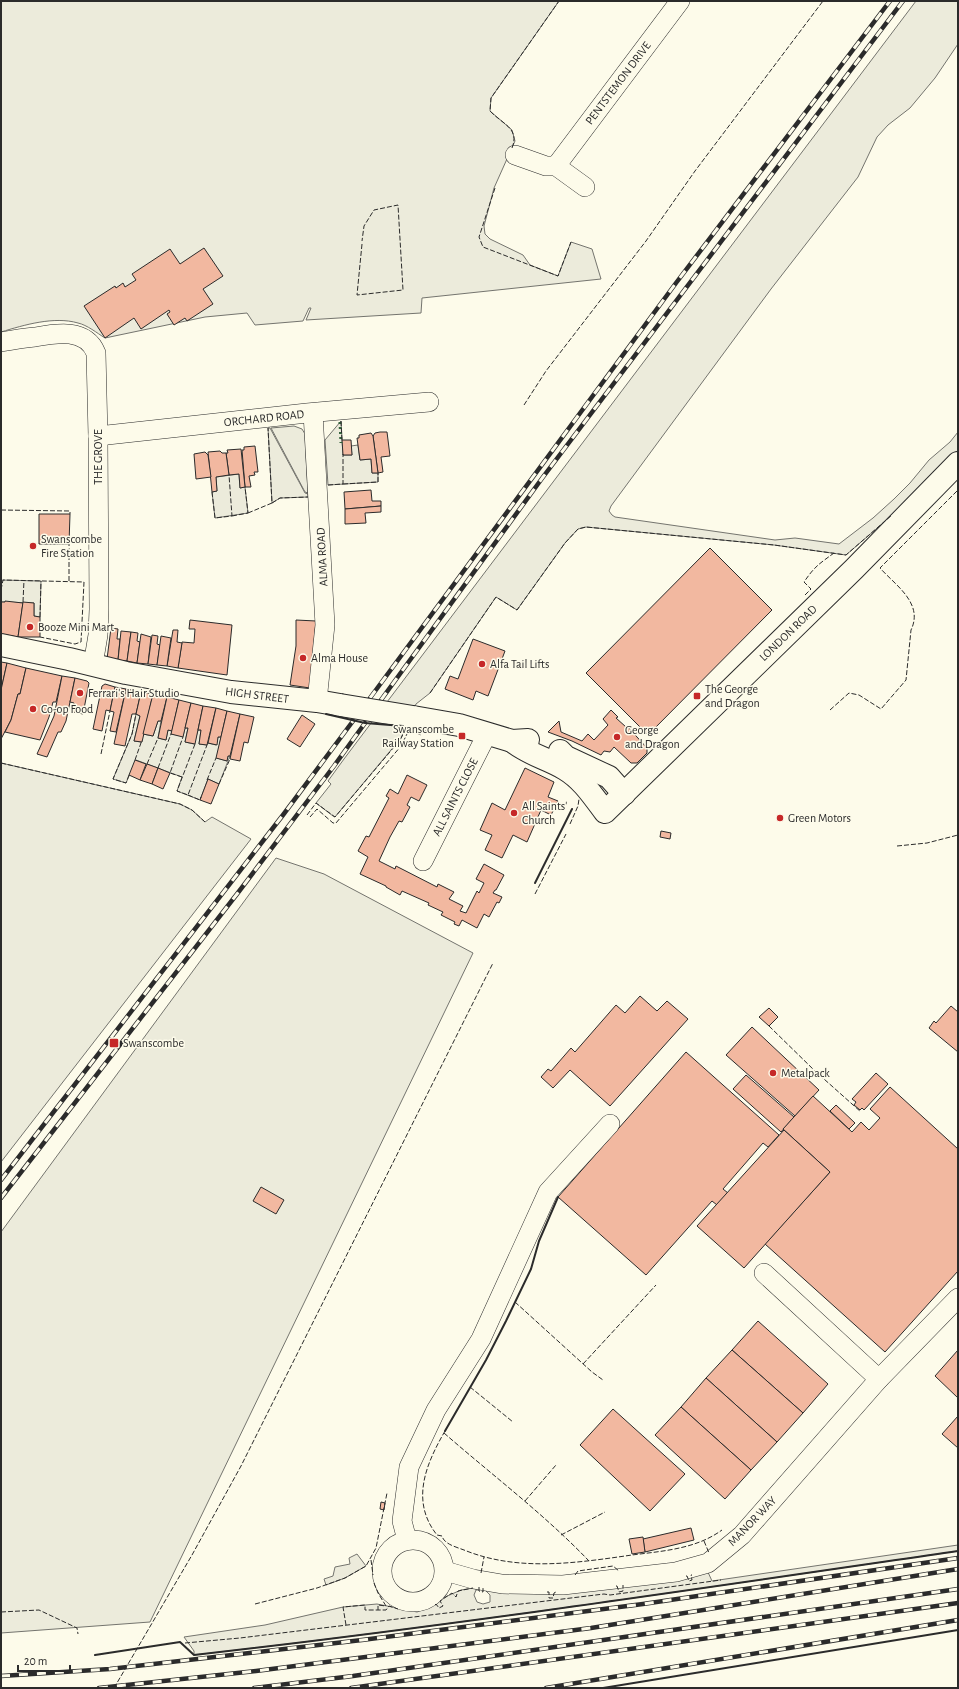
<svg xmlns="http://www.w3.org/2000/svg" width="959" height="1689" font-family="'Alegreya Sans',sans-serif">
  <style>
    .green { fill: #ecebdb; stroke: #74746e }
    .building { fill: #f2b8a0; stroke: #2b2b2b }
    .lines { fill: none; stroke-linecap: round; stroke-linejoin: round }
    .minor-casing { stroke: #2b2b2b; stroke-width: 20 }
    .major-casing { stroke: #2b2b2b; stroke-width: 24 }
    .minor { stroke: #fdfbea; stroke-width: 19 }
    .major { stroke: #fdfbea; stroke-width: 22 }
    .rail-casing { stroke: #2b2b2b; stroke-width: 4.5 }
    .rail { stroke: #fdfbea; stroke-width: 3; stroke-dasharray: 9; stroke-linecap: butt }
    .major-bridge-casing { stroke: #2b2b2b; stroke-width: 24; stroke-linecap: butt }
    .major-bridge { stroke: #fdfbea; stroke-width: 22 }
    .hedge { stroke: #34623c; stroke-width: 3; stroke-dasharray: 2 3; stroke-linecap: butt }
    .fence { stroke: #2b2b2b; stroke-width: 1; stroke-dasharray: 5 2; stroke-linecap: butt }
    .wall { stroke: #2b2b2b; stroke-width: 2 }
    .poi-dot { fill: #c62828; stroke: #fdfbea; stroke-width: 1.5 }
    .labels { text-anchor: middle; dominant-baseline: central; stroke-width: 3; stroke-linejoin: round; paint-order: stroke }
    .street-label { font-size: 12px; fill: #2b2b2b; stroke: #fdfbea }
    .poi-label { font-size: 12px; fill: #2b2b2b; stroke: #fdfbea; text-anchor: start }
  </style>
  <rect width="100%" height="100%" fill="#fdfbea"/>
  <g class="green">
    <path d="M1,1h558l-68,97 -1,13 22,19 3,11 -21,47 -10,38 1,8 5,5 33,16 7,10 28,11 13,-34 21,7 9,30 -179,19 -1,15 -115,7 5,-12h-2l-6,13 -48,4 -8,-12 -42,4 -100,21c-8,-5 -18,-13 -27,-15 -24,-7 -54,2 -77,9z"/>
    <path d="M916,1h42v43l-23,34 -25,30 -22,17 -11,12 -19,40 -87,112 -160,217 -2,5 3,4 3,2 160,23 20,-2 44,6 34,-26 21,-19 16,-16 19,-23 21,-18 8,-10v18l-61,61 -51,44 -72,-10 -188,-18 -8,2 -13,14 -48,67 -21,-13 -66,96 -14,11 -15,34 -66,79 -2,-1 -17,-13 15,-19 -3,-3 16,-22z"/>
    <path d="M341,421l2,34h9l-1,-9 7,-1 2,15 11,-1 1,14h6v9l-50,3 -3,-45z"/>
    <path d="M294,426l8,3 3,5 3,59 -3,-1 -34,-64z"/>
    <path d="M268,428h2l35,65 3,1v3l-28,1 -8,5z"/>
    <path d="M239,474l1,14 5,-1 3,26 -33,5 -3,-26 5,-1 -1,-14z"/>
    <path d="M1,580l40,1 -1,36 -6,-1v-13l-33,-1z"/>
    <path d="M136,714l4,2 -6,25 7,1 2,-8 10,2 5,-15h3l-3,17 8,2 2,-10 4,1 -1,3 12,2 2,-8h3l-3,14 9,2 4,-14h3l-2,14 8,1 1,-2 8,2 2,-8h3l-4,21 10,3 1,-5h2l-11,28 -11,-5 -8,21 -23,-9 5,-14 -46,-17 -10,23 -13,-4 19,-45z"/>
    <path d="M1,763l179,41 12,6 13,12 7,-5 39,22 -250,323z"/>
    <path d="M276,858l48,16 149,79 -323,669 -149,11v-401z"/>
    <path d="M958,1545v6c-254,37 -508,75 -764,104v-4l-10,-14 81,-12 78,-18 34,-3 40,8 14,-5 14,-10 16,-7 12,-2 6,2h-3l-2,5 3,7 6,2 7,-2v-7l-7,-7 224,-18 5,11z"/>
    <path d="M357,1554l9,12 -21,12 -19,7 -2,-6 9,-3 2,-9 15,-3 -1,-6z"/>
  </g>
  <g class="building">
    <path d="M204,248l19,28 -20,13 10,15 -26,17 -2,-3 -11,7 -7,-11 3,-2 -1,-2 -28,19 -7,-11 -29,20 -21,-32 31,-20 1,2 7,-5 2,4 11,-7 -4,-6 38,-25 10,15z"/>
    <path d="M380,432h7l3,24 -9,1 2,15 -5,1 -5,-37 2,-3z"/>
    <path d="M371,433l2,3 5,37h-6l-1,-14 -11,1 -3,-22h2v-3z"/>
    <path d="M342,440h9l1,15h-9z"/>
    <path d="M255,446l3,26h-4l1,3 -6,1 2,11h-6l-3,-37h2v-3z"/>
    <path d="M241,449l4,38 -5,1 -1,-14 -10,1 -3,-22h2l-1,-3z"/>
    <path d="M220,451l2,2h4l3,22 -13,2 1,14 -5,1 -4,-40z"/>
    <path d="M205,452l3,3 3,22 -15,2 -2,-25z"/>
    <path d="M371,490l1,11h9v5l-36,3 -1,-17z"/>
    <path d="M381,506v6l-16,1 1,10 -21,1v-15z"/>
    <path d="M39,514h31l-1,30h-30z"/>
    <path d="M710,548l62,62 -124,125 -62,-62z"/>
    <path d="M5,601l18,2 -5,34 -17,-3v-32h4z"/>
    <path d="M23,602l11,1v13l6,1v20h-22z"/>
    <path d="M190,620l42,5 -5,50 -49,-7 4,-26 12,1 1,-14h-6z"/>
    <path d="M296,620l20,1 -6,67 -20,-3 6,-39z"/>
    <path d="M111,628l7,1 -1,10h3l-2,21 -11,-1z"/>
    <path d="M173,630h5l-1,12 5,1 -4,25 -11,-2z"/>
    <path d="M121,631l10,1 -4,29 -9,-1z"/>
    <path d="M131,632l7,1 -1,8 3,1 -3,21 -10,-2z"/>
    <path d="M141,634l10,3 -3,27 -11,-1z"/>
    <path d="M152,635l6,1 -1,8 3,1 -3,20 -9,-1z"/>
    <path d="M161,636l10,2 -4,28 -10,-1z"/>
    <path d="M473,639l32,12 -17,45 -12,-5 -3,9 -28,-11 5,-13 8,3z"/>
    <path d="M1,662l6,1 -6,27z"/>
    <path d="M7,663l19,5 -6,26h-2l-7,26 -10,19v-49z"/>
    <path d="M26,668l36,8 -6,26h-3l-4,15 -9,23 -35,-8 6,-12 7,-26h2z"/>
    <path d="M62,676l13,2 -9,43 -5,11h-3l-11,25 -10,-3 17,-38z"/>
    <path d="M75,678l12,3 2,2 -6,31 -10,-2 1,-9 -4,-1z"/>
    <path d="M105,684l10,3 -5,24 -4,-1 -4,21 -9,-2 9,-43z"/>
    <path d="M115,687l11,2 -10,43 -6,-1 4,-19 -4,-1z"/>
    <path d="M126,689l15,3 -5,22h-4l-7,32 -11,-2z"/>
    <path d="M141,692l12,2 -11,48 -8,-1 6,-25 -4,-2z"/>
    <path d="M153,694l14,3 -6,24h-3l-5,15 -10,-2z"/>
    <path d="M167,697l12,3 -7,31 -4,-1 -2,10 -8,-2z"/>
    <path d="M179,700l12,3 -8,34 -12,-3z"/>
    <path d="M191,703l12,3 -8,38 -10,-2 3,-14h-3z"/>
    <path d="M203,706l13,2 -9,37 -8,-1 2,-14h-3z"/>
    <path d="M216,708l11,3 -6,26h-3l-1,8 -9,-2z"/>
    <path d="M611,710l7,7 -2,1 10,9 1,-1 20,22v5l-10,10h-6l-17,-16 -4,5 -6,-1 -3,4 -29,-14 -24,-9 11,-11 2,11 21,9 6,-7 6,6 14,-15 -5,-6z"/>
    <path d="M227,711l13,3 -10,42h-2l-1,5 -11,-3z"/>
    <path d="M240,714l14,3 -6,26 -4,-1 -4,19 -10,-2z"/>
    <path d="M302,715l13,9 -15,23 -13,-8z"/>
    <path d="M135,760l11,4 -6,16 -11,-5z"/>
    <path d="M147,764l11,4 -6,16 -12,-4z"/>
    <path d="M158,768l12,5 -7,16 -11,-5z"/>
    <path d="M525,768l29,14 -6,15 10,4 -7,14 -10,-5 -14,32 -14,-7 -11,23 -17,-8 7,-15 -12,-5 12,-27 13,7z"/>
    <path d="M407,775l20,10 -8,16 -8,-4 -4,8 3,2 -8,15 -3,-1 -9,16 -11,24 16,8 1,-3 41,21 1,-3 16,8 -5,7 14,7 -3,5 6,2 11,-22 2,2 5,-10 -8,-4 8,-15 20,11 -8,15h-1l-2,3 9,4 -3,6 -2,-1 -8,15 -5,-3 -7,14 -15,-8 -3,6 -5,-2 1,-2 -14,-7 2,-3 -15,-7 1,-2 -27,-12 -2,4 -14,-8v-1l-26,-12 8,-17 -10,-6 8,-15 3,1 20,-39 -3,-2 4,-7 8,5z"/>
    <path d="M208,779l11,5 -8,20 -11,-4z"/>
    <path d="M661,831l10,2 -1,6 -10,-2z"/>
    <path d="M640,996l17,15 10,-10 21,18 -78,87 -40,-36 -17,18 -12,-11 7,-8 3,2 20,-23 4,4 41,-47 9,8z"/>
    <path d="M951,1006l7,6v40l-29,-24 5,-7 2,2z"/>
    <path d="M769,1008l9,9 -9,9 -10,-9z"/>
    <path d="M752,1027l67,63 -24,26 -69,-61z"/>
    <path d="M686,1052l93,83 -11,12 -5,-4 -40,46 5,4 -11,12 -5,-4 -66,74 -88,-78z"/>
    <path d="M876,1073l12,11 -24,26 -2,-2 -2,2 -6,-5 2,-3 -4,-3z"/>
    <path d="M746,1075l48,42 -13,15 -48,-43z"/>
    <path d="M890,1087l68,62v122l-73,81 -120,-108 65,-72 -47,-43 30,-33 39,36 9,-10 8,8 11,-12 -10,-9z"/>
    <path d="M836,1105l19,18 -6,6 -19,-18z"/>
    <path d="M784,1130l46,42 -86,96 -47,-42z"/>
    <path d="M261,1187l23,13 -8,14 -23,-13z"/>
    <path d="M758,1321l70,63 -25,29 -71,-63z"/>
    <path d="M732,1350l71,63 -26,29 -71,-64z"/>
    <path d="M958,1350v48l-23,-22z"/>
    <path d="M706,1378l71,64 -26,28 -70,-63z"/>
    <path d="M681,1407l70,63 -26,29 -70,-64z"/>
    <path d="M613,1409l72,65 -35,37 -70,-66z"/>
    <path d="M958,1416v32l-16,-14z"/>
    <path d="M381,1502l4,1 -1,7 -4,-1z"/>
    <path d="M691,1528l3,12 -49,12 -2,-13z"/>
    <path d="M643,1537l2,15 -13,2 -3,-15z"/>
  </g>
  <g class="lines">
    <defs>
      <g id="minor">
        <path d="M515,155l31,11h10l29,21"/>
        <path d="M556,166l124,-165"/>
        <path d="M1,342c11,-2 23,-4 34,-5 22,-4 51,-9 61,16l2,83 1,173 -1,26 -5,30"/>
        <path d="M313,413l12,212 -8,76"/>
        <path d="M98,436l209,-23 122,-11"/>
        <path d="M423,861l64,-127"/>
        <path d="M764,1273l115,106"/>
        <circle cx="413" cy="1571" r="31"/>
        <path d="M407,1540l-5,-19 7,-54 27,-57 45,-71 67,-147 62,-68"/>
        <path d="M445,1571l28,8 29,5 61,1 113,-13 32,-9 34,-28 137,-156 79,-81"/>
      </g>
      <g id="major">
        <path d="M1,645l68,14 57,14 105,19 86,9 23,4"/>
        <path d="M413,717l46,8 53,16 16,-1"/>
        <path d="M512,741c17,14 35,17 53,28 17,10 28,27 40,43l249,-243 104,-106"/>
        <path d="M560,751l6,6 43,20 15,17"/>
      </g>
    </defs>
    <use href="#minor" class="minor-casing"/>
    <use href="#major" class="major-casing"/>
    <use href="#minor" class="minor"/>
    <use href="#major" class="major"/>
    <defs>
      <g id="rail">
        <path d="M370,698l306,-415 214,-282"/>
        <path d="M381,700l162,-223 360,-476"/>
        <path d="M1,1180l282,-365 70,-94"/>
        <path d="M1,1198l236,-304 97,-128 31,-43"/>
        <path d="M1,1676l109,-7 252,-29 281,-36 315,-46"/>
        <path d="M99,1688l157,-17 335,-43 367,-59"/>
        <path d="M254,1688l99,-12 605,-87"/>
        <path d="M351,1688l607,-85"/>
        <path d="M546,1688l412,-68"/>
      </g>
    </defs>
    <use href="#rail" class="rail-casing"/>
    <use href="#rail" class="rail"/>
    <defs>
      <path id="major-bridge" d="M340,705l73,12"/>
    </defs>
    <use href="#major-bridge" class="major-bridge-casing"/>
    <use href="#major-bridge" class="major-bridge"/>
    <path class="hedge" d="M340,422l1,21"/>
    <g class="fence">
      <path d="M512,148c8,-20 -10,-24 -22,-37l1,-13 68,-97"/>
      <path d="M495,188l-16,49 4,10 75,29 13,-34"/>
      <path d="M362,244l-5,51 46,-5 -5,-85 -24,5 -10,16 -2,15"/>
      <path d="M524,405l22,-34 100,-130 49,-70 128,-170"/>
      <path d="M341,421l1,21"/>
      <path d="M343,484l35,-2v-9"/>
      <path d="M328,485l15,-1v-30"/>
      <path d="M212,492l3,26 17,-2 -3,-41"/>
      <path d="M272,503l8,-5 28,-1"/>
      <path d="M1,510l69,1v3"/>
      <path d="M248,513l24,-10 -4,-75"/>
      <path d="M232,516l16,-3 -3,-26"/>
      <path d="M69,581v-37"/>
      <path d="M1,590l2,-10 81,2 -3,60 -6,2 -35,-7"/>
      <path d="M805,595l6,-6 -7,-7c11,-16 15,-18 30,-29"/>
      <path d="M23,602l1,-22"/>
      <path d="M40,617l1,-36"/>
      <path d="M430,693l66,-96 21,13 48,-67 13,-14 8,-2 188,18 72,10 46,-40"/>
      <path d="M830,710l19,-17 10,2 22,14 25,-29 5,-50c13,-27 -16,-45 -31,-62l78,-78"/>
      <path d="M195,744l-18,47 11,4 19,-50"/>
      <path d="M101,754l9,-43"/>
      <path d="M135,760l7,-20"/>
      <path d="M1,763l179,41 12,6 13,12"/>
      <path d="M147,764l11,-26"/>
      <path d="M158,768l13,-34"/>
      <path d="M129,775l-3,8 -13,-4 19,-45 4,-20"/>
      <path d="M182,777l-12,-4 13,-36"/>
      <path d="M207,780l9,-22"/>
      <path d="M219,784l11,-25"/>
      <path d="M188,795l12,5 1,-3"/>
      <path d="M307,815l9,-12 19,14 65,-77 7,-13"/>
      <path d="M310,817l7,-8 16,14h3l65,-77 8,-16 12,5"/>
      <path d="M570,824l8,-18 1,-7"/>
      <path d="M897,846l30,-3 31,-8"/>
      <path d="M535,894l31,-60"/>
      <path d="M769,1026l46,45 46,41"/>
      <path d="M515,1302l77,70 11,8"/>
      <path d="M583,1364l73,-79"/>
      <path d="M470,1387l43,35"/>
      <path d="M445,1431c-19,33 -35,70 -8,104l5,1c2,8 14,11 22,14 54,22 112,13 168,5 31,-4 64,-6 90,-25"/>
      <path d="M444,1433c48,42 100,81 145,128"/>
      <path d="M525,1501l31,-36"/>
      <path d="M561,1535l44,-23"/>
      <path d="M704,1541l5,12"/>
      <path d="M371,1560l2,15"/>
      <path d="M481,1573l3,-16"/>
      <path d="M575,1575l3,-4 35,-5 6,5"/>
      <path d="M686,1576h1l2,5 3,-1 -1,-5h1"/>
      <path d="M374,1583l4,10 8,13 -8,-1v5"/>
      <path d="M616,1586h1l2,6 4,-1v-6"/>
      <path d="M479,1587v4l4,1v-4"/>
      <path d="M547,1592h2v6h4l1,-5 2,-1"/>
      <path d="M255,1604l62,-16 28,-10 21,-12 10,-18 11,-55"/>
      <path d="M435,1605l1,-1 3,4 4,-2 -3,-5 12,-8 4,4 2,-6 15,-3"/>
      <path d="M1,1612l38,-2 38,18 1,6"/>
      <path d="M346,1625l-3,-18 22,-2v5h21l3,-4 9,3"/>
      <path d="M185,1643l55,-5 364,-44 6,1 111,-15"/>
      <path d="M114,1688l78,-133 49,-89 252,-503"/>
    </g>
    <g class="wall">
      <path d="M326,714l39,9 38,3"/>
      <path d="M535,883l37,-74"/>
      <path d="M445,1431l41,-71 20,-39 25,-52 8,-28 19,-44"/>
      <path d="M95,1655l85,-13 14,13c256,-29 510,-67 764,-104"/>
      <path d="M603,1688l355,-58"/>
    </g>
  </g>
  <g class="poi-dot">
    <circle cx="33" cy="546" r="4"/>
    <circle cx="30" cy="627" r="4"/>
    <circle cx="303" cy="658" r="4"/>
    <circle cx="482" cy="664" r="4"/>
    <circle cx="80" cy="693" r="4"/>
    <rect x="693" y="692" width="8" height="8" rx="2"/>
    <circle cx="33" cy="709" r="4"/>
    <rect x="458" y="732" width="8" height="8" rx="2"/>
    <circle cx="617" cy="737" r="4"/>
    <circle cx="514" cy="813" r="4"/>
    <circle cx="780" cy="818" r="4"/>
    <rect x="109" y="1038" width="10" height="10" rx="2"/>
    <circle cx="773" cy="1073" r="4"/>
  </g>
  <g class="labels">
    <g class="street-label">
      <text transform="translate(618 83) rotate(-53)">PENTSTEMON DRIVE</text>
      <text transform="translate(264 418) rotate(-6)">ORCHARD ROAD</text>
      <text transform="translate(98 457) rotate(-90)">THE GROVE</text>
      <text transform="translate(322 557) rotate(-93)">ALMA ROAD</text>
      <text transform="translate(788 633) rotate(-44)">LONDON ROAD</text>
      <text transform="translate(257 695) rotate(7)">HIGH STREET</text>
      <text transform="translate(455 797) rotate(-63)">ALL SAINTS CLOSE</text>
      <text transform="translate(752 1521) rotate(-46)">MANOR WAY</text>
    </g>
    <g class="poi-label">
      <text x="41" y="539">Swanscombe<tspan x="41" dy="14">Fire Station</tspan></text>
      <text x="38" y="627">Booze Mini Mart</text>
      <text x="311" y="658">Alma House</text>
      <text x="490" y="664">Alfa Tail Lifts</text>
      <text x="705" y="689">The George<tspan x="705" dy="14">and Dragon</tspan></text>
      <text x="88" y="693">Ferrari's Hair Studio</text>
      <text x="41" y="709">Co-op Food</text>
      <text x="454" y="729" text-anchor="end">Swanscombe<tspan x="454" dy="14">Railway Station</tspan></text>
      <text x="625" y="730">George<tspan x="625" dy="14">and Dragon</tspan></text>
      <text x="522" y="806">All Saints'<tspan x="522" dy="14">Church</tspan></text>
      <text x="788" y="818">Green Motors</text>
      <text x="123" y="1043">Swanscombe</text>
      <text x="781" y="1073">Metalpack</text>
    </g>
  </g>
  <rect width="959" height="1689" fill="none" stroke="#2b2b2b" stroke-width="4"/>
  <path d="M18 1665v6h52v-6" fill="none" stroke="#2b2b2b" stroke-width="2"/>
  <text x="24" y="1665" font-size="12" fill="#2b2b2b" stroke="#fdfbea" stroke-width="3" paint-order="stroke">20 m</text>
</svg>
